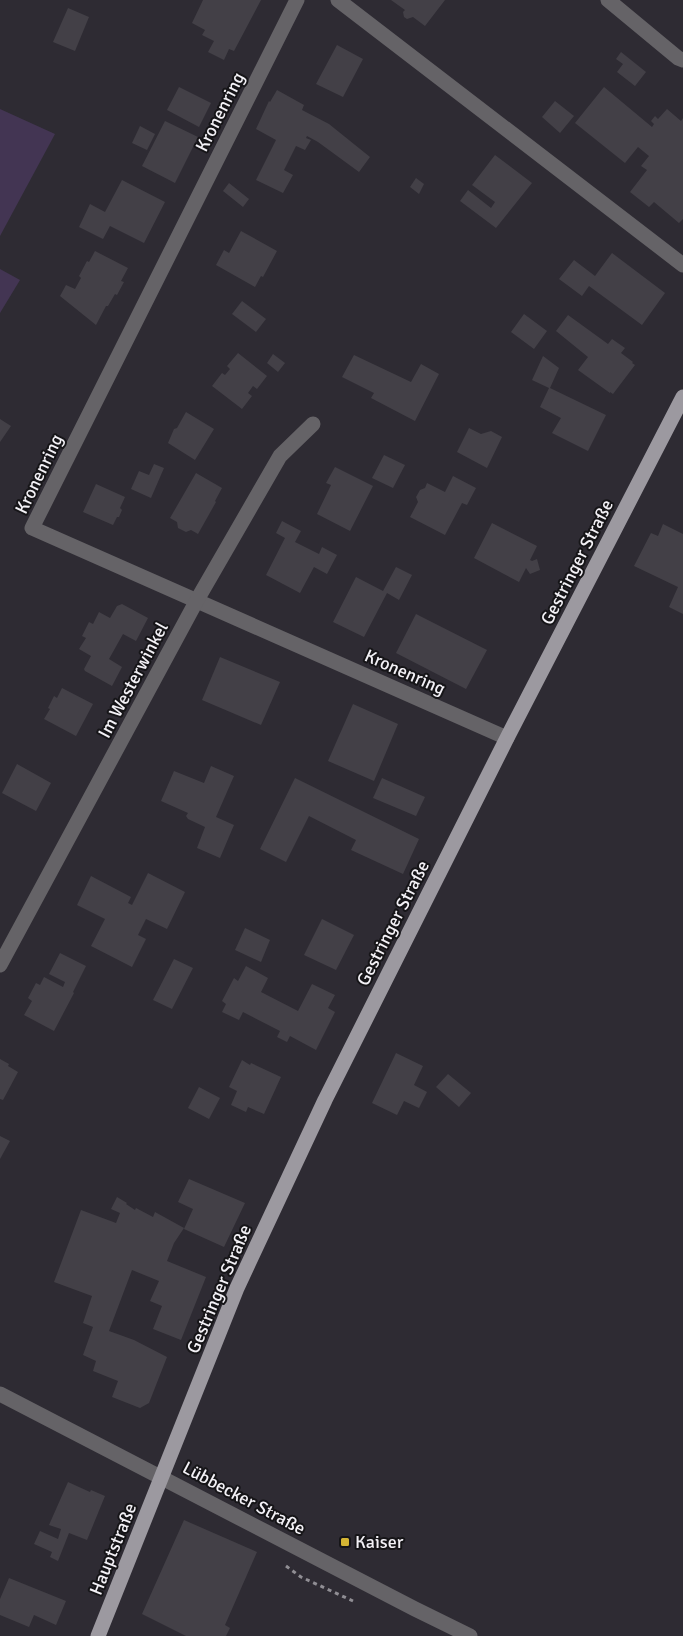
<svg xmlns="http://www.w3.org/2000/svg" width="683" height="1636" font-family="Signika,sans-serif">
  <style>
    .green { fill: #433553 }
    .building { fill: #434047 }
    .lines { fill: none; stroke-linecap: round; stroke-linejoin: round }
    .path { stroke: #908e94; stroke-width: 3; stroke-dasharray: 4 4; stroke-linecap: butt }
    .minor { stroke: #656367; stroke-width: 15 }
    .major { stroke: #9c99a0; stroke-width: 15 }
    .poi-dot { fill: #d5b534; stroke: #161518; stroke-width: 2 }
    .labels { text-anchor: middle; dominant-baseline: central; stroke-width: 4; stroke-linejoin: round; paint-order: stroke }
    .street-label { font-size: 18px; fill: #f3f1f6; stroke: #161518 }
    .poi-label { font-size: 18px; fill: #f3f1f6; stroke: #161518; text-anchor: start }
  </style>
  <rect width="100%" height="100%" fill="#2e2b33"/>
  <g class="green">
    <path d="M0,109l55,25 -55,102z"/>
    <path d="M0,269l20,11 -20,33z"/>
  </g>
  <g class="building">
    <path d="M203,0h58l-27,51 -5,-2 -5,11 -16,-8 6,-11 -12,-6 3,-5 -13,-7z"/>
    <path d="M391,0h54l-20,26 -12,-9 -6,2 -3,-2 -1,-5 2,-2z"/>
    <path d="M68,8l21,9 -14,34 -22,-9z"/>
    <path d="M337,45l26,14 -20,38 -27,-13z"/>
    <path d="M621,52l25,20 -11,14 -18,-14 6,-8 -7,-5z"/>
    <path d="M179,87l32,16 -12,24 -32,-17z"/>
    <path d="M604,87l48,40 2,-3 -3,-3 4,-5 3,3 9,-10 14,12 2,-3v101l-4,4 -25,-21 -5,5 -19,-15 17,-22 -6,-4 8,-10 -11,-9 -13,16 -50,-40z"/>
    <path d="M277,90l27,15 -2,5 27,14 41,33 -11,15 -41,-30 -11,-6 -1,2 5,2 -6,10 -9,-4 -12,24 9,5 -10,18 -27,-13 20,-40 -20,-11 13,-28 1,1z"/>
    <path d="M555,101l19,15 -14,17 -18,-16z"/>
    <path d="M165,121l33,16 -23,46 -33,-17z"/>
    <path d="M140,126l15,8 -8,16 -15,-7z"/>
    <path d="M495,155l37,28 -36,45 -36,-27 8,-11 23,18 4,-6 -23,-17z"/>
    <path d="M416,178l8,6 -5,10 -9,-7z"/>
    <path d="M122,180l43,22 -21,41 -34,-17 -7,13 -24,-12 11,-23 15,8z"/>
    <path d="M229,183l20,16 -6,8 -20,-16z"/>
    <path d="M241,231l36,20 -14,26 -2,-1 -6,11 -39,-22 8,-15 5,3z"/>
    <path d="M95,251l33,17 -7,13 3,1 -7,13 -2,-1 -7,12h-2l-10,19 -36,-29 6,-11 9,4 6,-11 -2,-2 8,-15 2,1z"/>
    <path d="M612,253l53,40 -23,32 -53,-39 -7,10 -23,-17 15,-19 21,16z"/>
    <path d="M242,301l24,18 -10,13 -24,-18z"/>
    <path d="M524,314l23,17 -13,18 -23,-17z"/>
    <path d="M568,315l40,29 4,-5 13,9 -4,5 12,9 -1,1 3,2 -22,29 -3,-2v1l-32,-23 10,-13 -32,-26z"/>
    <path d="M238,353l29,23 -10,13 -4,-3 -5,7 4,3 -10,13 -30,-23 10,-13 3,2 5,-6 -3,-3z"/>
    <path d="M273,354l12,9 -7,9 -11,-9z"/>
    <path d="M354,355l57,27 10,-18 18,10 -24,47 -44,-23 3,-5 -32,-16z"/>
    <path d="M543,356l16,12 -9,20 56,27 -18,36 -36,-18 9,-15 -21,-11 9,-19 -17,-8z"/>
    <path d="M186,412l28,17 -19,31 -27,-17 6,-14 3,-1z"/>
    <path d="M0,419l11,7 -11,16z"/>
    <path d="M469,428l12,6 10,-3 11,6 -15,31 -30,-16z"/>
    <path d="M384,455l21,10 -12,23 -21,-10z"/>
    <path d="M154,464l10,4 -13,30 -20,-9 8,-18 10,4z"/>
    <path d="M335,467l38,19 -23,45 -33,-17 14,-29 -5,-2z"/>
    <path d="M196,473l26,15 -7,13 1,1 -18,32 -7,-4 -5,2 -8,-4 -1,-6 -7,-4z"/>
    <path d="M453,476l23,12 -9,17 -5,-2 -17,32 -35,-18 8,-15 -2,-5 4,-7 5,-2 2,-5 18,9z"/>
    <path d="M96,484l29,13 -5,11 2,2 -3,7h-2l-4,8 -30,-13z"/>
    <path d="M282,521l19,10 -6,11 24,12 3,-7 15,8 -10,19 -13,-7 -14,26 -34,-18 19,-37 -9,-5z"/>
    <path d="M492,523l45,23 -7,14 2,1 5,-2 3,11 -10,4 -4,-6 -7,14 -45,-24z"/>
    <path d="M663,524l20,10v80l-14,-7 9,-20 -44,-21 17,-33 7,3z"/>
    <path d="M396,567l16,8 -13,25 -12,-7 -23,44 -31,-15 23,-45 27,14z"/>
    <path d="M122,604l26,14 -12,23 -13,-7 -14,25 13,8 -10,19 -27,-15 -1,-2 7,-13 -12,-7 7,-11 -4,-2 7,-14 4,2 6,-12 11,6 7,-12z"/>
    <path d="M416,614l71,36 -21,39 -70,-36z"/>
    <path d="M220,657l60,25 -19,43 -59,-25z"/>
    <path d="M62,688l31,16 -17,32 -32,-17 6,-10 -2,-1 6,-12 3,2z"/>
    <path d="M353,704l45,20 -24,57 -46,-20z"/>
    <path d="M17,764l34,19 -15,28 -34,-18z"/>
    <path d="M211,766l23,10 -18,41 18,8 -14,33 -23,-10 8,-21 -17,-8 -2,-3 2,-3 -27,-12 13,-30 30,12z"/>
    <path d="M295,778l124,61 -16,35 -52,-24 5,-10 -47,-24 -23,46 -26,-13z"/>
    <path d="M382,778l43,19 -9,19 -43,-18z"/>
    <path d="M148,873l37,19 -18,37 -21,-10 -8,16 8,4 -14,28 -41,-21 14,-27 -28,-14 14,-29 40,21 -3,6 4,2z"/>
    <path d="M322,919l32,16 -18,35 -32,-15z"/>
    <path d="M245,928l25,12 -9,22 -26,-12z"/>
    <path d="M60,953l26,13 -13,26 1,1 -20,38 -30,-16 8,-14 -4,-3 8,-15 4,2 4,-8 19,10 2,-5 -16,-8z"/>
    <path d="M174,959l19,9 -21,41 -19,-9z"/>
    <path d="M246,966l22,12 -7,14 37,19 14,-27 23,11 -7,13 7,4 -19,38 -26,-14 -3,6 -10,-5 3,-6 -37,-19 -4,8 -17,-8 4,-8 -4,-3 12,-23 4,3z"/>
    <path d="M396,1053l27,13 -9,19 13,7 -8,16 -15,-7 -7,14 -25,-12z"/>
    <path d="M0,1059l9,5 -1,2 10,6 -15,28 -3,-1z"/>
    <path d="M242,1060l8,5 1,-2 30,14 -17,37 -16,-7 -2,5 -15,-7 6,-14 -8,-4z"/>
    <path d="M448,1074l23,19 -12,14 -23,-20z"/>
    <path d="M199,1087l21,11 -11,21 -21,-11z"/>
    <path d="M0,1136l10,5 -10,18z"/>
    <path d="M189,1179l56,24 -21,44 -40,-18 9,-20 -15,-7z"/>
    <path d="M117,1197l10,6 -1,1 9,6 1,-2 17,9 2,-5 29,16 -10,15 -7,18 39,16 -25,63 -28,-11 9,-23 -12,-5 9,-20 -27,-11 -23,61 25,9 33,17 -18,46 -9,5 -28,-11 6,-16 -25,-10 3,-10 -13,-6 10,-28 -10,-4 9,-27 -38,-14 27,-72 35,13 4,-10 -9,-4z"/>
    <path d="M68,1482l22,10 1,-2 14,6 -18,44 -18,-7 -11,28 -8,-4 2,-5 -18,-8 6,-13 18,8 3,-10 -12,-4z"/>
    <path d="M184,1520l73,32 -32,73 5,3 -4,8h-40l-44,-22z"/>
    <path d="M9,1578l57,23 -10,24 -22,-10 -5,12 -29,-12v-16z"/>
  </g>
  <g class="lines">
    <path class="path" d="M286,1566l15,11 52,24"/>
    <g class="minor">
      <path d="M297,0l-265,528 475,210"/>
      <path d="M338,0l345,265"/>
      <path d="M608,0l70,58 5,2"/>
      <path d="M0,965l197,-365 83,-144 33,-32"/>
      <path d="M0,1394l415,215 55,27"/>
    </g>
    <path class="major" d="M98,1636l139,-348 88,-188 182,-362 176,-341"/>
  </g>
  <rect class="poi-dot" x="340" y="1537" width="10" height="10" rx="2.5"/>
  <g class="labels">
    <g class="street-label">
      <text transform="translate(220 112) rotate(-63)">Kronenring</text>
      <text transform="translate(39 474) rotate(-64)">Kronenring</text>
      <text transform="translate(577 562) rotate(-63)">Gestringer Straße</text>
      <text transform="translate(405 672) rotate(24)">Kronenring</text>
      <text transform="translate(133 680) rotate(-62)">Im Westerwinkel</text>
      <text transform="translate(393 923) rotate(-63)">Gestringer Straße</text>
      <text transform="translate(219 1289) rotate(-67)">Gestringer Straße</text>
      <text transform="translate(244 1498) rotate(28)">Lübbecker Straße</text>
      <text transform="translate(113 1549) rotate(-68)">Hauptstraße</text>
    </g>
    <g class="poi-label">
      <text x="355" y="1542">Kaiser</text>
    </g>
  </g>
</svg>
